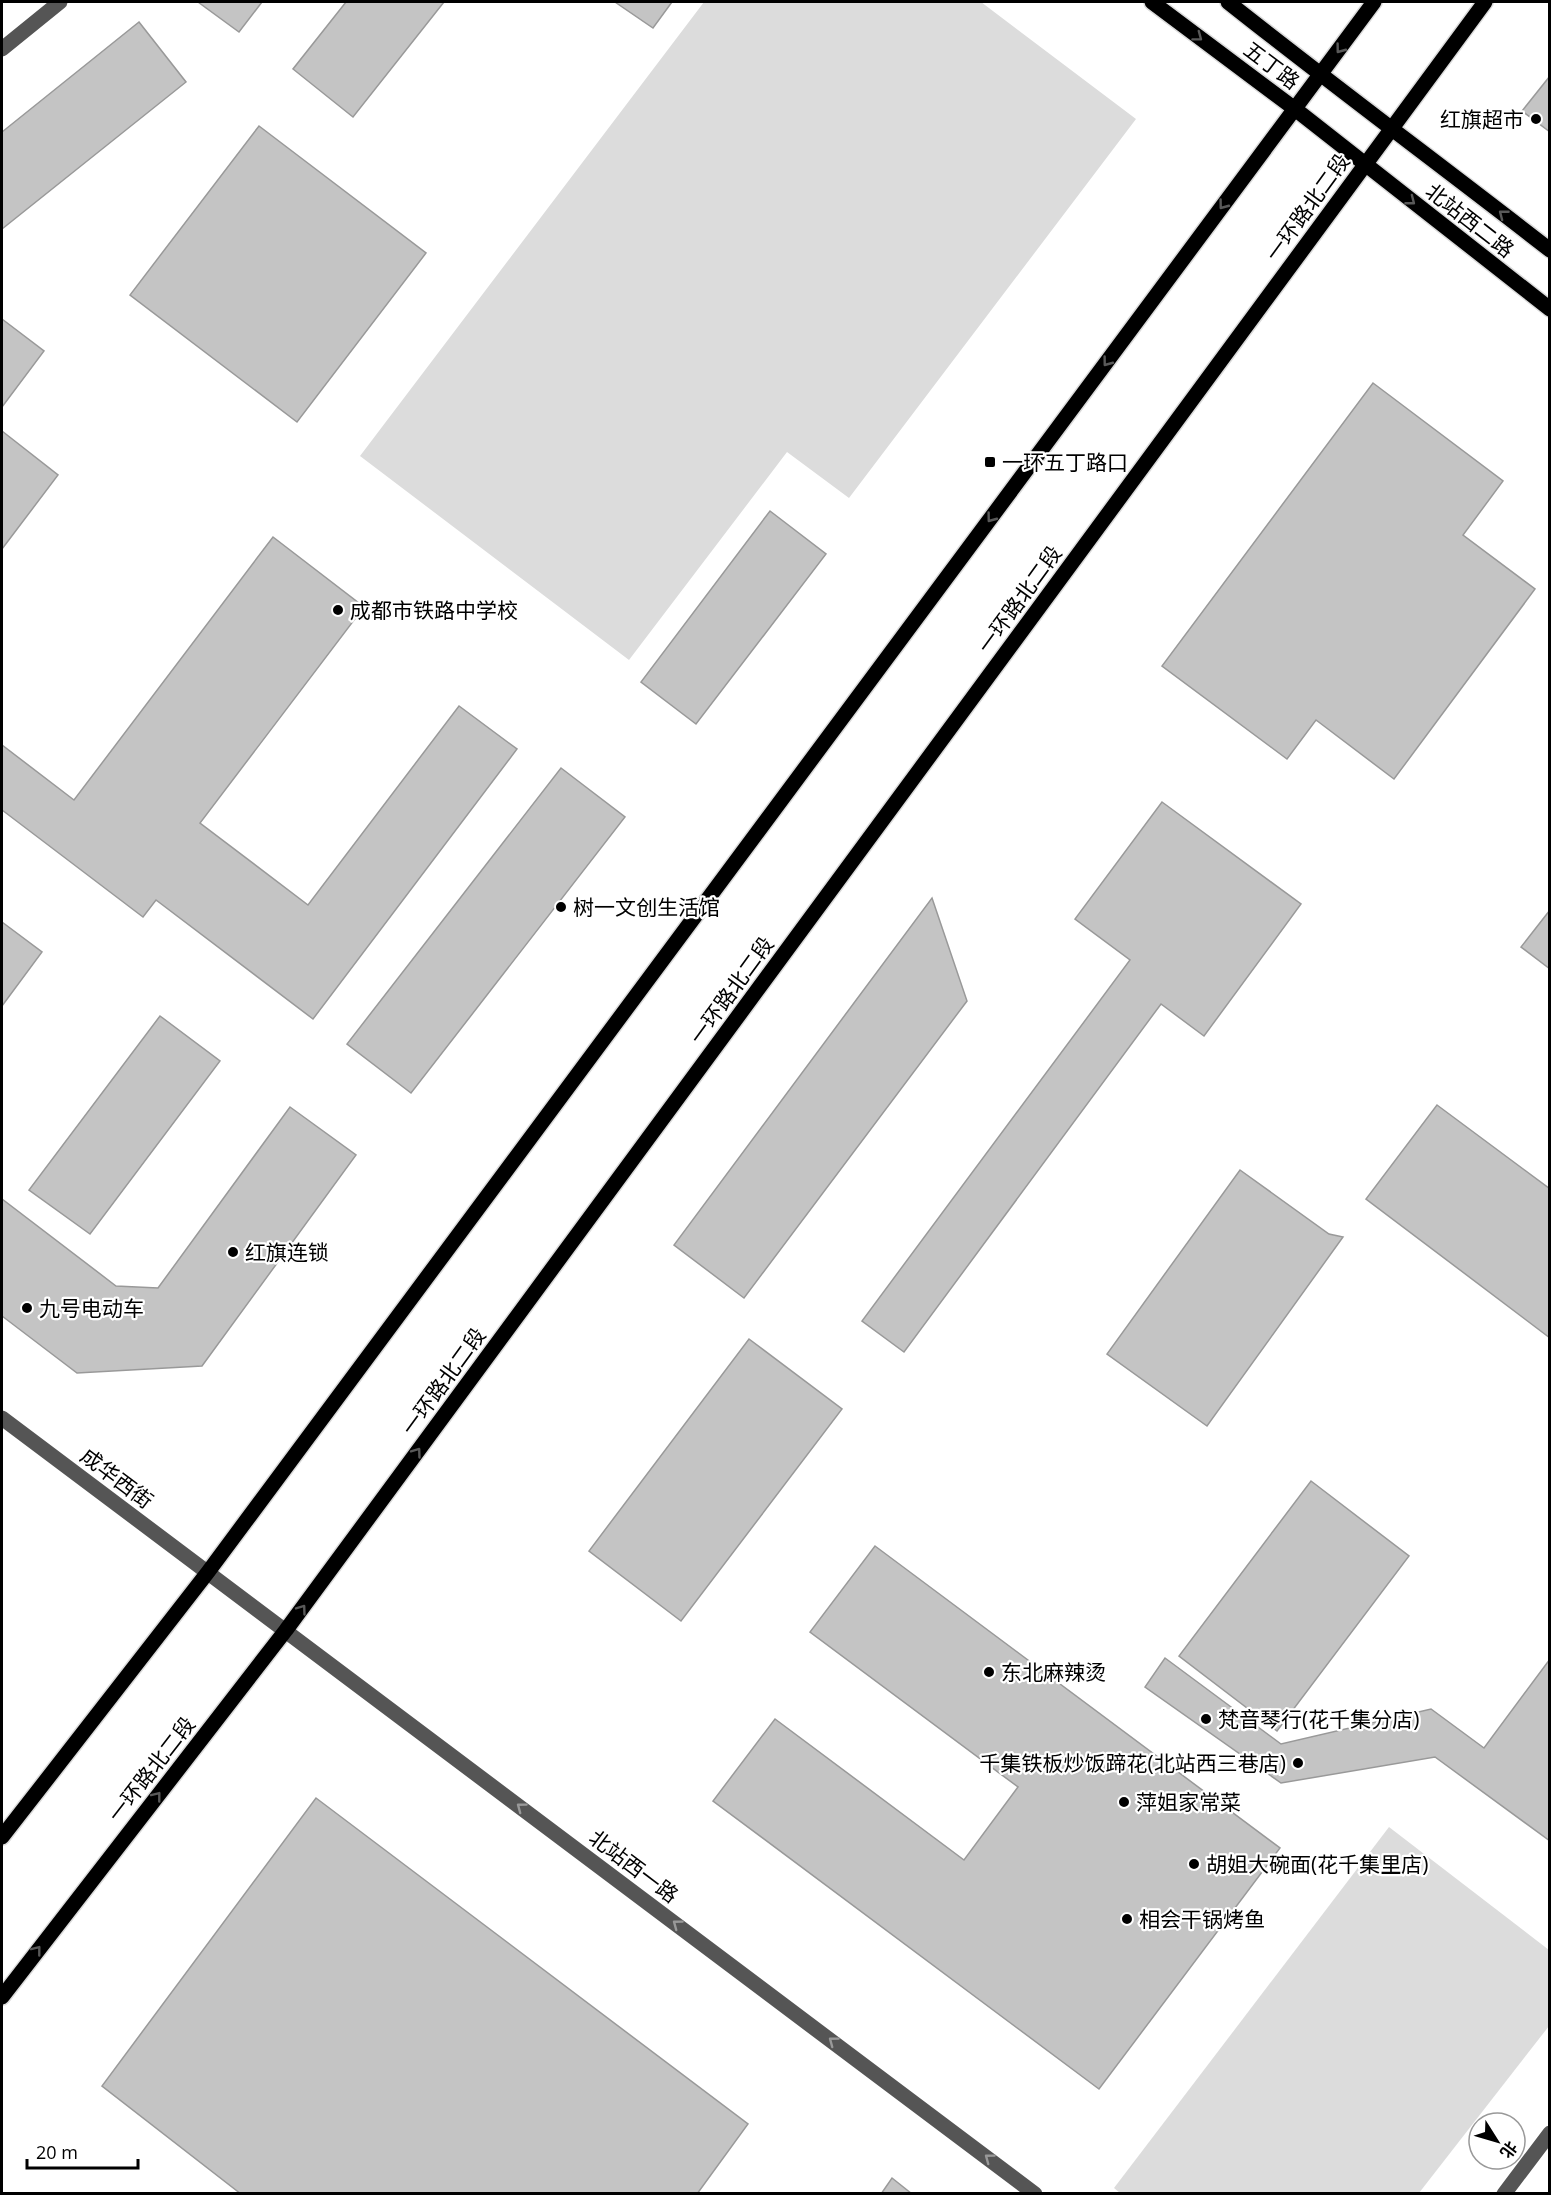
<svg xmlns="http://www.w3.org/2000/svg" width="1551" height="2195" font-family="'Open Sans','Noto Sans SC',sans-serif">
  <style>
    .green { fill: #dcdcdc }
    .building { fill: #c4c4c4; stroke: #999; stroke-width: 1.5 }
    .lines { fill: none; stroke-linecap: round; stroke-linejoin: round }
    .major-casing { stroke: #dbdbdb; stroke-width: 18 }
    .minor { stroke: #555; stroke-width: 15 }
    .major { stroke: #000; stroke-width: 15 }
    .oneway { stroke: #595959 }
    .oneway2 { stroke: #999 }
    .poi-dot { fill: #000; stroke: #fff; stroke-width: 2 }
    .labels { text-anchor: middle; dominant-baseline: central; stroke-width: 4.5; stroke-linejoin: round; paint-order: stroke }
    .street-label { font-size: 21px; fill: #000; stroke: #fff }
    .poi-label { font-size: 21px; fill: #000; stroke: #fff; text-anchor: start }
  </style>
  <rect width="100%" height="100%" fill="#fff"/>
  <g class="green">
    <path d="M704,2h277l155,117 -287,379 -62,-46 -158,208 -269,-204z"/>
    <path d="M1389,1827l160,123v76l-130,167h-299l-6,-5z"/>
  </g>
  <g class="building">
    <path d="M198,2h64l-23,30z"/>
    <path d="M346,2h98l-91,115 -60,-48z"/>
    <path d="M615,2h57l-19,26z"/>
    <path d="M139,22l47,60 -184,147v-97z"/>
    <path d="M1550,76v56l-28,-21z"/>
    <path d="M259,126l167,127 -129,169 -167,-127z"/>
    <path d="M2,319l42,32 -42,56z"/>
    <path d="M1373,383l130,98 -40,54 72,54 -141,190 -78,-59 -29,39 -125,-93z"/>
    <path d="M2,431l56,44 -56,74z"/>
    <path d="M770,511l56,43 -130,170 -55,-42z"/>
    <path d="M273,537l91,70 -164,216 108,82 151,-199 58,43 -204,270 -157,-119 -13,17 -141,-107v-65l72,55z"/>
    <path d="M561,768l64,49 -214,276 -64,-49z"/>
    <path d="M1162,802l139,102 -97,132 -43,-32 -257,348 -42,-31 268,-361 -55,-41z"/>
    <path d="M932,898l35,103 -223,297 -70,-53z"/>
    <path d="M1550,910v59l-29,-22z"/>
    <path d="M2,922l40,30 -40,54z"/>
    <path d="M160,1016l60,45 -130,173 -61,-44z"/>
    <path d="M1437,1105l113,84v149l-184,-139z"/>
    <path d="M290,1107l66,48 -154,211 -125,7 -75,-57v-117l114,87 42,2z"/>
    <path d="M1240,1170l89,64 14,3 -136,189 -100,-72z"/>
    <path d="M749,1339l93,70 -161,212 -92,-70z"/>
    <path d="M1311,1481l98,75 -132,175 -98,-75z"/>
    <path d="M875,1546l405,302 -181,241 -386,-288 62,-82 189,141 54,-73 -208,-155z"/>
    <path d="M1165,1658l116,86 150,-35 53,39 66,-89v182l-115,-84 -154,26 -136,-96z"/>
    <path d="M316,1798l432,326 -51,70h-456l-139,-108z"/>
    <path d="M892,2178l20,16h-31z"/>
  </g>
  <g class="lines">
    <defs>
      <g id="major">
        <path d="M1152,2l143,107 255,200"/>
        <path d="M1228,2c106,84 215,165 322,248"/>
        <path d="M2,1837l206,-265 1166,-1570"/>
        <path d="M2,1997l284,-367 1199,-1628"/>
      </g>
    </defs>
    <use href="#major" class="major-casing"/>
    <g class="minor">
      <path d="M2,49l58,-47"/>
      <path d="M2,1418l1033,776"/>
      <path d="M1504,2194l46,-61"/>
    </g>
    <use href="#major" class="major"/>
  </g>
  <defs><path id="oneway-chevron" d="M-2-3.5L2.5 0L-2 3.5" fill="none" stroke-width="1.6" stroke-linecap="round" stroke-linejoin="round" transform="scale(1.5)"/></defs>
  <g class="oneway">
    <use href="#oneway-chevron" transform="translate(1198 37) rotate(37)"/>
    <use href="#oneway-chevron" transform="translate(1340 49) rotate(127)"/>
    <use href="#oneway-chevron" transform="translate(1411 201) rotate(38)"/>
    <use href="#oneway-chevron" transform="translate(1223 205) rotate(127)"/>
    <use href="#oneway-chevron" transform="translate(1503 214) rotate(-142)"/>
    <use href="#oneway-chevron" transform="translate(1107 362) rotate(127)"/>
    <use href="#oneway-chevron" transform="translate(991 518) rotate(127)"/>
    <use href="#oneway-chevron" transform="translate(417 1452) rotate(-54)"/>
    <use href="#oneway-chevron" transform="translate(302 1609) rotate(-54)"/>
    <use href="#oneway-chevron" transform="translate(157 1796) rotate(-52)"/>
    <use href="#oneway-chevron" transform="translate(37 1950) rotate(-52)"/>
  </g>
  <g class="oneway2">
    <use href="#oneway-chevron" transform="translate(521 1807) rotate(-143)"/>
    <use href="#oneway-chevron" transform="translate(677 1924) rotate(-143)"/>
    <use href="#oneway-chevron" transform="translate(833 2041) rotate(-143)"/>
    <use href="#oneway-chevron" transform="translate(989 2158) rotate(-143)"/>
  </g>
  <g class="poi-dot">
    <circle cx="1536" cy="119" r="6"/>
    <rect x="984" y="456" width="12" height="12" rx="3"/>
    <circle cx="338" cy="610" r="6"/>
    <circle cx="561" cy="907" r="6"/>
    <circle cx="233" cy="1252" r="6"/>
    <circle cx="27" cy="1308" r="6"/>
    <circle cx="989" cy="1672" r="6"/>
    <circle cx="1206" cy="1719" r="6"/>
    <circle cx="1298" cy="1763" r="6"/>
    <circle cx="1124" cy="1802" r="6"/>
    <circle cx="1194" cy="1864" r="6"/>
    <circle cx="1127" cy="1919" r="6"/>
  </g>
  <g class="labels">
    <g class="street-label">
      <text transform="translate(1272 65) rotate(37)">五丁路</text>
      <text transform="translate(1307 207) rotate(-54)">一环路北二段</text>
      <text transform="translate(1470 220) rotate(38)">北站西二路</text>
      <text transform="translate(1019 599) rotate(-54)">一环路北二段</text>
      <text transform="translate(731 990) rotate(-54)">一环路北二段</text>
      <text transform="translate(443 1381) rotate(-54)">一环路北二段</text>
      <text transform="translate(117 1478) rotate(37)">成华西街</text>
      <text transform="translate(151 1769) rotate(-52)">一环路北二段</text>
      <text transform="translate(634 1866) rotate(37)">北站西一路</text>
    </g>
    <g class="poi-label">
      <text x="1524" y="119" text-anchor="end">红旗超市</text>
      <text x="1002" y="462">一环五丁路口</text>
      <text x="350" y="610">成都市铁路中学校</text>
      <text x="573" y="907">树一文创生活馆</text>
      <text x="245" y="1252">红旗连锁</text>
      <text x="39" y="1308">九号电动车</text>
      <text x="1001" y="1672">东北麻辣烫</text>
      <text x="1218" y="1719">梵音琴行(花千集分店)</text>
      <text x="1286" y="1763" text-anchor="end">千集铁板炒饭蹄花(北站西三巷店)</text>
      <text x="1136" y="1802">萍姐家常菜</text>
      <text x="1206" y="1864">胡姐大碗面(花千集里店)</text>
      <text x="1139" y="1919">相会干锅烤鱼</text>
    </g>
  </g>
  <rect width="1551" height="2195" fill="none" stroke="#000000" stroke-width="6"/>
  <g transform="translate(1497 2141) rotate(127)"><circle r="28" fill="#ffffff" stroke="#999999" stroke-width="1.5"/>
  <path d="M0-4.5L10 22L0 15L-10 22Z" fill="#000000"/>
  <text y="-9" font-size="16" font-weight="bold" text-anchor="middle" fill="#000000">北</text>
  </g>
  <path d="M27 2159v9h111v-9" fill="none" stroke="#000000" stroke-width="3"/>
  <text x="36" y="2159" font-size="18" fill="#000000" stroke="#ffffff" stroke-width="4.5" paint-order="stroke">20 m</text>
</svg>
